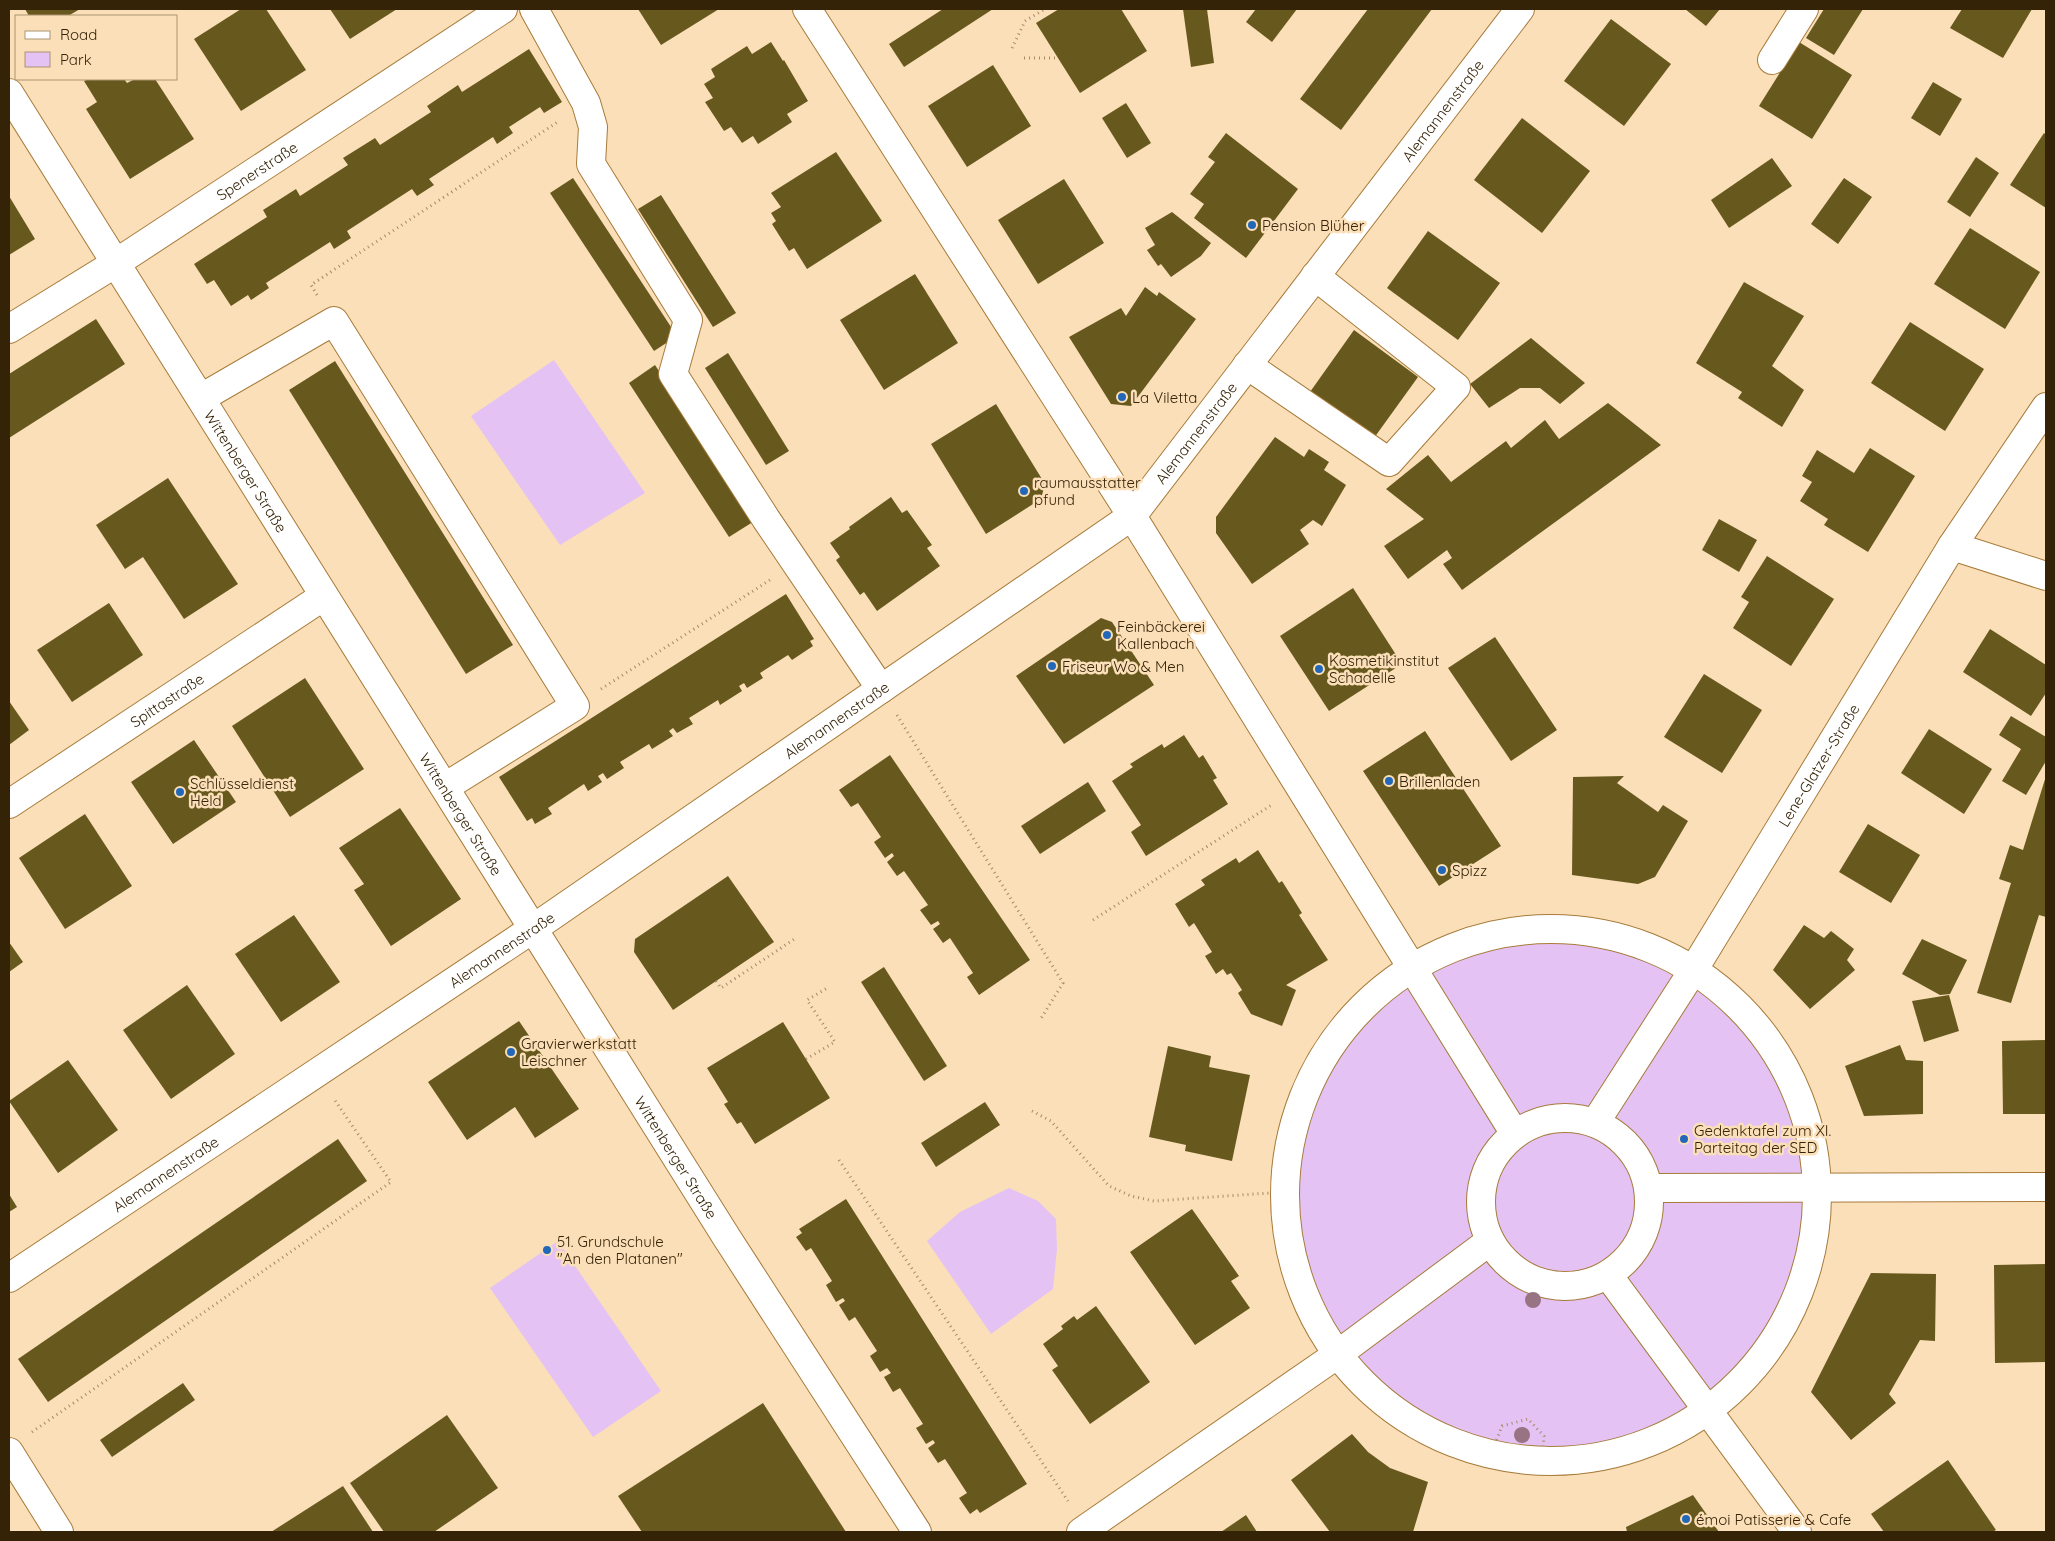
<svg xmlns="http://www.w3.org/2000/svg" width="2055" height="1541" font-family="Quicksand,sans-serif">
  <style>
    .green { fill: #e4c2f4 }
    .building { fill: #67591e }
    .lines { fill: none; stroke-linecap: round; stroke-linejoin: round }
    .minor-casing { stroke: #a77b3a; stroke-width: 30 }
    .path { stroke: #a38b69; stroke-width: 3; stroke-dasharray: 1 4; stroke-linecap: butt }
    .minor { stroke: #fff; stroke-width: 28 }
    .tree { fill: #987383 }
    .poi-dot { fill: #2367b8; stroke: #fbdfb8; stroke-width: 2 }
    .labels { text-anchor: middle; dominant-baseline: central; stroke-width: 5; stroke-linejoin: round; paint-order: stroke }
    .street-label { font-size: 15px; fill: #352307; stroke: #fbdfb8 }
    .poi-label { font-size: 15px; fill: #352307; stroke: #fbdfb8; text-anchor: start }
  </style>
  <rect width="100%" height="100%" fill="#fbdfb8"/>
  <g class="green">
    <path d="M554,360l91,133 -85,52 -89,-129z"/>
    <circle cx="1552" cy="1191" r="256"/>
    <path d="M1009,1188l29,13 18,18 1,30 -4,40 -62,45 -64,-93 33,-29z"/>
    <path d="M558,1241l103,150 -68,46 -103,-149z"/>
  </g>
  <g class="building">
    <path d="M25,9h55l-12,7h-39z"/>
    <path d="M241,9h25l40,61 -65,41 -47,-72z"/>
    <path d="M330,9h67l-47,30z"/>
    <path d="M638,9h81l-58,36z"/>
    <path d="M943,9h50l-89,58 -15,-23z"/>
    <path d="M1059,9h62l26,42 -67,42 -44,-70z"/>
    <path d="M1183,9h24l7,54 -23,4z"/>
    <path d="M1256,9h41l-25,33 -26,-20z"/>
    <path d="M1368,9h64l-91,121 -41,-31z"/>
    <path d="M1685,9h35l-14,17z"/>
    <path d="M1824,9h39l-29,46 -28,-17z"/>
    <path d="M1962,9h70l-29,49 -53,-30z"/>
    <path d="M1611,19l60,45 -47,62 -60,-45z"/>
    <path d="M771,42l12,19 1,-1 24,41 -21,13 5,8 -34,22 -5,-8 -11,7 -11,-16 -7,4 -19,-29 8,-4 -9,-14 11,-7 -4,-8 36,-23 5,8z"/>
    <path d="M1799,42l53,33 -40,64 -53,-33z"/>
    <path d="M529,49l33,53 -18,11 -4,-6 -31,20 4,6 -16,11 -4,-7 -64,42 5,6 -17,11 -5,-7 -65,42 4,7 -17,11 -4,-7 -64,41 3,5 -18,12 -3,-5 -17,11 -17,-26 -7,4 -13,-20 73,-47 -4,-7 33,-21 4,7 48,-31 -5,-7 32,-20 5,7 51,-33 -4,-6 31,-21 4,7z"/>
    <path d="M993,65l38,61 -64,41 -39,-61z"/>
    <path d="M89,79h35l3,4 8,-4h20l39,60 -64,40 -44,-70 11,-7 -13,-21z"/>
    <path d="M1933,82l29,17 -22,37 -29,-18z"/>
    <path d="M1126,103l25,40 -24,15 -25,-40z"/>
    <path d="M1522,118l68,53 -48,62 -68,-53z"/>
    <path d="M1226,133l72,56 -52,69 -52,-40 10,-14 -14,-10 25,-32 -7,-5z"/>
    <path d="M2044,133l2,2v73l-36,-23z"/>
    <path d="M836,152l46,69 -75,48 -13,-21 -5,3 -17,-27 4,-3 -5,-8 10,-6 -10,-14z"/>
    <path d="M1976,157l23,16 -29,44 -23,-15z"/>
    <path d="M1772,158l20,28 -63,42 -18,-28z"/>
    <path d="M573,178l104,158 -23,15 -104,-158z"/>
    <path d="M1844,178l28,19 -34,47 -27,-20z"/>
    <path d="M1064,179l40,64 -66,41 -40,-64z"/>
    <path d="M661,195l75,118 -23,14 -75,-118z"/>
    <path d="M9,196l26,43 -26,16z"/>
    <path d="M1172,212l39,31 -10,13 -30,21 -10,-13 -3,2 -11,-16 8,-5 -10,-17z"/>
    <path d="M1970,228l70,44 -35,57 -71,-45z"/>
    <path d="M1428,231l72,52 -42,57 -71,-52z"/>
    <path d="M915,274l43,69 -74,47 -44,-70z"/>
    <path d="M1744,282l60,34 -32,50 32,24 -22,37 -44,-29 4,-6 -46,-29z"/>
    <path d="M1145,287l12,9 2,-4 37,27 -65,87 -20,-2 -42,-67 52,-29 5,8z"/>
    <path d="M96,319l29,45 -116,74v-64z"/>
    <path d="M1910,322l74,47 -39,62 -74,-48z"/>
    <path d="M1354,330l64,47 -44,61 -64,-46z"/>
    <path d="M1531,338l54,45 -25,21 -20,-16h-20l-31,20 -19,-24z"/>
    <path d="M728,353l61,98 -23,14 -61,-97z"/>
    <path d="M335,361l178,284 -47,29 -177,-284z"/>
    <path d="M655,365l101,155 -27,17 -100,-154z"/>
    <path d="M1608,403l53,42 -199,145 -19,-26 9,-6 -5,-8 -39,29 -24,-33 40,-27 -38,-30 42,-34 23,27 55,-41 5,7 34,-28 14,19z"/>
    <path d="M996,404l49,80 -4,15 -55,35 -55,-90z"/>
    <path d="M1275,437l29,20 5,-8 20,13 -5,8 22,15 -24,41 -9,-6 -13,10 9,14 -57,40 -36,-51v-16z"/>
    <path d="M1870,448l45,28 -47,76 -44,-27 4,-6 -28,-18 12,-19 -10,-6 15,-26 37,23z"/>
    <path d="M168,478l70,106 -54,35 -41,-62 -18,12 -29,-44z"/>
    <path d="M891,497l11,16 5,-3 25,35 -5,3 13,18 -63,45 -13,-19 -4,3 -24,-35 4,-3 -10,-14 20,-14 -1,-2z"/>
    <path d="M1719,519l38,21 -18,32 -37,-22z"/>
    <path d="M1767,556l67,43 -43,67 -58,-38 16,-26 -8,-5z"/>
    <path d="M1353,588l49,76 -73,47 -49,-75z"/>
    <path d="M786,594l28,45 -4,2 3,5 -21,14 -4,-5 -28,18 3,5 -16,10 -3,-5 -5,3 3,5 -22,14 -2,-5 -29,18 4,6 -16,9 -4,-5 -4,3 4,5 -21,13 -3,-5 -29,18 4,6 -17,11 -4,-6 -5,3 4,6 -14,9 -4,-7 -36,24 4,6 -17,10 -3,-6 -5,3 -28,-44z"/>
    <path d="M109,603l34,52 -71,47 -35,-52z"/>
    <path d="M1101,618l11,4 42,63 -90,59 -48,-68z"/>
    <path d="M1990,629l56,36v28l-15,23 -68,-44z"/>
    <path d="M1495,637l62,93 -46,31 -63,-93z"/>
    <path d="M1704,674l58,36 -40,63 -58,-36z"/>
    <path d="M305,678l59,91 -74,48 -58,-91z"/>
    <path d="M9,701l20,29 -20,15z"/>
    <path d="M2011,716l35,21v24l-20,34 -24,-14 19,-32 -22,-14z"/>
    <path d="M1929,729l63,40 -28,45 -63,-41z"/>
    <path d="M1425,731l76,115 -62,40 -76,-115z"/>
    <path d="M1184,735l15,23 4,-3 14,23 -4,2 15,24 -82,52 -15,-24 10,-7 -29,-44 21,-14 -3,-3 32,-20 2,4z"/>
    <path d="M194,740l42,62 -63,42 -42,-62z"/>
    <path d="M890,755l140,205 -51,35 -12,-18 6,-4 -23,-35 -7,5 -10,-14 7,-5 -2,-3 -7,4 -11,-15 8,-5 -24,-34 -7,5 -10,-14 7,-6 -2,-3 -7,5 -11,-16 7,-5 -23,-34 -7,4 -12,-17z"/>
    <path d="M1624,776l-7,7 41,29 5,-7 25,16 -33,56 -17,7 -66,-9 1,-98z"/>
    <path d="M2046,776v141l-7,-2 -28,88 -34,-10 34,-110 -12,-4 11,-34 13,5z"/>
    <path d="M1088,782l18,29 -66,43 -19,-28z"/>
    <path d="M400,808l61,91 -70,47 -37,-56 10,-6 -25,-36z"/>
    <path d="M85,814l47,72 -67,43 -46,-71z"/>
    <path d="M1868,824l52,31 -29,48 -52,-31z"/>
    <path d="M1258,850l21,33 3,-2 20,32 -3,2 29,45 -42,25 10,5 -14,36 -31,-12 -13,-21 4,-3 -11,-17 -4,2 -4,-6 -7,5 -11,-18 7,-4 -18,-29 -5,4 -14,-23 30,-19 -4,-5 35,-22 3,5z"/>
    <path d="M728,876l46,66 -101,68 -39,-58 1,-13z"/>
    <path d="M294,915l46,67 -59,40 -46,-68z"/>
    <path d="M1804,925l20,13 7,-7 23,18 -7,11 8,10 -45,39 -37,-39z"/>
    <path d="M1922,939l45,21 -17,34 -10,1 -38,-21z"/>
    <path d="M9,942l14,20 -14,10z"/>
    <path d="M884,967l63,99 -23,15 -63,-99z"/>
    <path d="M187,985l48,69 -64,45 -48,-69z"/>
    <path d="M1949,995l10,36 -35,11 -12,-41z"/>
    <path d="M519,1021l60,88 -44,29 -20,-31 -48,33 -39,-58z"/>
    <path d="M783,1022l47,76 -75,46 -14,-22 -4,2 -13,-20 4,-2 -21,-34z"/>
    <path d="M2046,1040v74h-43l-1,-73z"/>
    <path d="M1900,1045l6,15 17,1v53l-59,2 -19,-50z"/>
    <path d="M1168,1046l43,10 -2,11 41,8 -18,86 -47,-10 1,-6 -37,-8z"/>
    <path d="M68,1060l50,70 -60,43 -49,-72z"/>
    <path d="M985,1102l15,23 -64,42 -15,-24z"/>
    <path d="M338,1139l29,42 -319,221 -30,-43z"/>
    <path d="M9,1194l8,13 -8,5z"/>
    <path d="M846,1199l181,285 -47,29 -3,-4 -7,5 -11,-16 8,-5 -22,-34 -7,4 -10,-15 7,-5 -2,-3 -7,4 -10,-16 7,-4 -23,-36 -7,4 -9,-15 7,-4 -4,-5 -7,4 -10,-16 7,-5 -22,-34 -6,4 -10,-16 6,-4 -2,-3 -7,4 -10,-17 6,-4 -21,-33 -5,3 -10,-14 6,-4 -3,-4z"/>
    <path d="M1192,1209l47,67 -8,5 19,27 -55,37 -65,-93z"/>
    <path d="M2046,1264v98l-51,1 -1,-98z"/>
    <path d="M1871,1273l65,1 -1,67 -15,-1 -31,54 7,9 -45,37 -40,-48z"/>
    <path d="M1096,1306l54,76 -60,42 -38,-54 6,-4 -15,-22 20,-15 -2,-3 13,-10 3,4z"/>
    <path d="M183,1383l12,17 -83,57 -12,-17z"/>
    <path d="M763,1403l83,129h-204l-24,-36z"/>
    <path d="M447,1415l51,73 -64,44h-50l-34,-49z"/>
    <path d="M1352,1434l16,18 22,16 38,14 -15,50h-83l-39,-52z"/>
    <path d="M1948,1460l48,70 -4,2h-108l-13,-18z"/>
    <path d="M343,1486l30,46h-102z"/>
    <path d="M1693,1495l26,37h-92l-1,-5z"/>
    <path d="M1246,1515l11,17h-36z"/>
  </g>
  <g class="lines">
    <defs>
      <g id="minor">
        <path d="M534,9l52,94 7,24 -2,37 97,156 -15,54 93,145 115,170"/>
        <path d="M807,9l325,507 383,618"/>
        <path d="M1772,60l32,-51"/>
        <path id="s1" d="M9,93l718,1145 190,294"/>
        <path id="s2" d="M9,329l107,-66 387,-254"/>
        <path d="M1247,365l142,97 67,-75 -141,-111"/>
        <path d="M201,398l133,-77 241,385 -130,81"/>
        <path d="M1952,546l94,30"/>
        <path id="s3" d="M9,804l315,-208"/>
        <circle cx="1551" cy="1195" r="266"/>
        <circle cx="1565" cy="1202" r="84"/>
        <path id="s4" d="M1595,1123l99,-154 258,-423 94,-139"/>
        <path d="M1649,1188l397,-1"/>
        <path d="M1608,1275l189,257"/>
        <path id="s5" d="M9,1278l525,-350 598,-412 388,-507"/>
        <path d="M9,1452l50,80"/>
        <path d="M1081,1532l257,-178 152,-113"/>
      </g>
    </defs>
    <use href="#minor" class="minor-casing"/>
    <g class="path">
      <path d="M1012,48l13,-27 20,-12"/>
      <path d="M1024,58h34"/>
      <path d="M317,295l-6,-10 248,-164"/>
      <path d="M601,689l169,-109"/>
      <path d="M897,715l166,268 -23,37"/>
      <path d="M1093,920l180,-116"/>
      <path d="M716,981l5,7 75,-50"/>
      <path d="M806,1059l29,-17 -28,-42 22,-13"/>
      <path d="M1032,1111l19,10 58,65 22,10 23,5 130,-9"/>
      <path d="M839,1160l229,341"/>
      <path d="M32,1432l359,-250 -57,-83"/>
      <path d="M1491,1454l11,-28 26,-7 16,17 -2,25"/>
    </g>
    <use href="#minor" class="minor"/>
  </g>
  <g class="tree">
    <circle cx="1533" cy="1300" r="8"/>
    <circle cx="1522" cy="1435" r="8"/>
  </g>
  <g class="poi-dot">
    <circle cx="1252" cy="225" r="5"/>
    <circle cx="1122" cy="397" r="5"/>
    <circle cx="1024" cy="491" r="5"/>
    <circle cx="1107" cy="635" r="5"/>
    <circle cx="1052" cy="666" r="5"/>
    <circle cx="1319" cy="669" r="5"/>
    <circle cx="1389" cy="781" r="5"/>
    <circle cx="180" cy="792" r="5"/>
    <circle cx="1442" cy="870" r="5"/>
    <circle cx="511" cy="1052" r="5"/>
    <circle cx="1684" cy="1139" r="5"/>
    <circle cx="547" cy="1250" r="5"/>
    <circle cx="1686" cy="1519" r="5"/>
  </g>
  <g class="labels">
    <g class="street-label">
      <text stroke="none"><textPath href="#s5" startOffset="1868">Alemannenstraße</textPath></text>
      <text stroke="none"><textPath href="#s2" startOffset="294">Spenerstraße</textPath></text>
      <text stroke="none"><textPath href="#s5" startOffset="1462">Alemannenstraße</textPath></text>
      <text stroke="none"><textPath href="#s1" startOffset="446">Wittenberger Straße</textPath></text>
      <text stroke="none"><textPath href="#s3" startOffset="189">Spittastraße</textPath></text>
      <text stroke="none"><textPath href="#s5" startOffset="998">Alemannenstraße</textPath></text>
      <text stroke="none"><textPath href="#s4" startOffset="422">Lene-Glatzer-Straße</textPath></text>
      <text stroke="none"><textPath href="#s1" startOffset="851">Wittenberger Straße</textPath></text>
      <text stroke="none"><textPath href="#s5" startOffset="592">Alemannenstraße</textPath></text>
      <text stroke="none"><textPath href="#s1" startOffset="1256">Wittenberger Straße</textPath></text>
      <text stroke="none"><textPath href="#s5" startOffset="188">Alemannenstraße</textPath></text>
    </g>
    <g class="poi-label">
      <text x="1262" y="225">Pension Blüher</text>
      <text x="1132" y="397">La Viletta</text>
      <text x="1034" y="482">raumausstatter<tspan x="1034" dy="17">pfund</tspan></text>
      <text x="1117" y="626">Feinbäckerei<tspan x="1117" dy="17">Kallenbach</tspan></text>
      <text x="1329" y="660">Kosmetikinstitut<tspan x="1329" dy="17">Schadelle</tspan></text>
      <text x="1062" y="666">Friseur Wo &amp; Men</text>
      <text x="1399" y="781">Brillenladen</text>
      <text x="190" y="783">Schlüsseldienst<tspan x="190" dy="17">Held</tspan></text>
      <text x="1452" y="870">Spizz</text>
      <text x="521" y="1043">Gravierwerkstatt<tspan x="521" dy="17">Leischner</tspan></text>
      <text x="1694" y="1130">Gedenktafel zum XI.<tspan x="1694" dy="17">Parteitag der SED</tspan></text>
      <text x="557" y="1241">51. Grundschule<tspan x="557" dy="17">"An den Platanen"</tspan></text>
      <text x="1696" y="1519">émoi Patisserie &amp; Cafe</text>
    </g>
  </g>
  <rect width="2055" height="1541" fill="none" stroke="#352307" stroke-width="20"/>
  <rect x="15" y="15" width="162" height="65" fill="#fbdfb8" stroke="#ac9471"/>
  <rect x="25" y="31" width="25" height="8" fill="#ffffff" stroke="#ac9471"/>
  <text x="60" y="40" font-size="15" fill="#352307">Road</text>
  <rect x="25" y="52" width="25" height="15" fill="#e4c2f4" stroke="#ac9471"/>
  <text x="60" y="65" font-size="15" fill="#352307">Park</text>
</svg>
